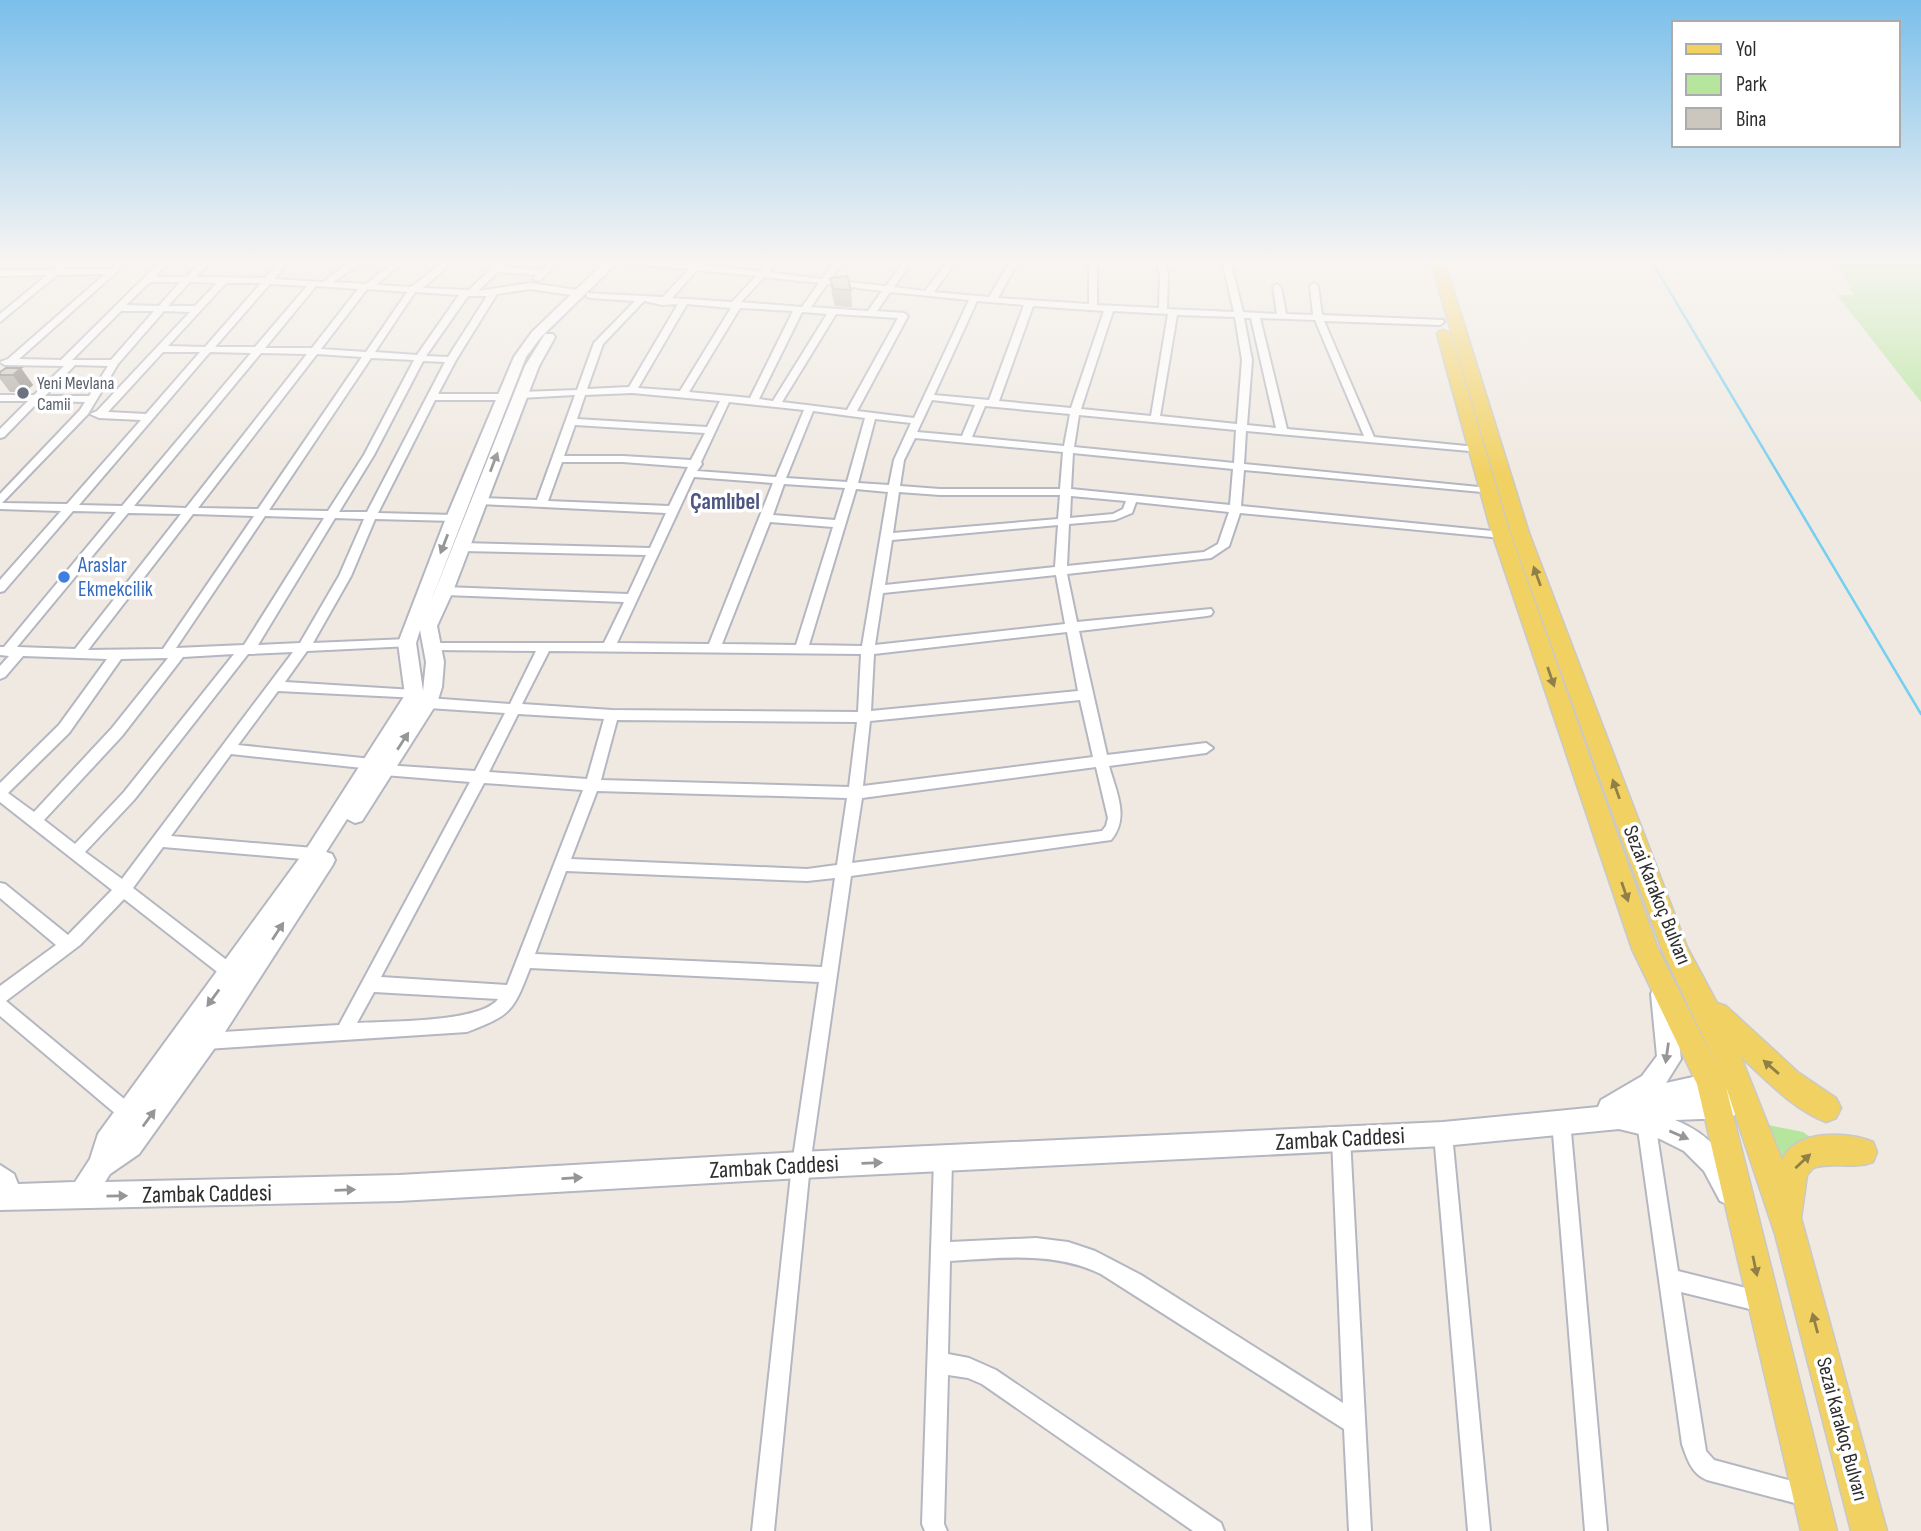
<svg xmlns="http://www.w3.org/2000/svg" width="1921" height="1531" font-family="'Sofia Sans Condensed',sans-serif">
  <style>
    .green { fill: #b6e59e }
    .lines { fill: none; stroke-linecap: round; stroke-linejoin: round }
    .stream { stroke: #75cff0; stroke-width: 2.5 }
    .street-casing { stroke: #b4b7c1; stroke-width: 4 }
    .secondary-casing { stroke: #b4b7c1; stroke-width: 4 }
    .primary-casing { stroke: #c9c9c9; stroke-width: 3 }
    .street { fill: #fff; fill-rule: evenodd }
    .secondary { fill: #fff; fill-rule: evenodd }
    .primary { fill: #f2d163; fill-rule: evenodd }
    .wall { fill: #afaba4 }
    .shaded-wall { fill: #8e8b86 }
    .building { fill: #cbc7bf; stroke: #8e8b86; stroke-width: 2 }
    .oneway { fill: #969696 }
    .oneway2 { fill: #908048 }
    .worship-dot { fill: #6b7280; stroke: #fff; stroke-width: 2.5 }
    .shop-dot { fill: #3f7fe0; stroke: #fff; stroke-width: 2.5 }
    .labels { text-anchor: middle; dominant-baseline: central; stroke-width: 7; stroke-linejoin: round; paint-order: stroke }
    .far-worship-label { font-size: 18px; fill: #5b616d; stroke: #fff; text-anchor: start }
    .shop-label { font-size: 21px; fill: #366cbe; stroke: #fff; text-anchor: start }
    .street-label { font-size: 21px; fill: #2e2e2e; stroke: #fff }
    .far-district-label { font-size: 23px; font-weight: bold; fill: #4d5680; stroke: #fff }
    .near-street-label { font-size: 24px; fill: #2e2e2e; stroke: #fff }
  </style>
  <rect width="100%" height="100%" fill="#efe9e1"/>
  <g class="green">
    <path d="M1835,260h86v142l-84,-107h17z"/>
    <path d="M1768,1125l35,7 11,8 -24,9 -7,10h-5z"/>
  </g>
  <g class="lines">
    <path class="stream" d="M1651,260l270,454"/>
    <defs>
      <g id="street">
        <path d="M64,260h9l-10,9h48l10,-9h9l-111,99 42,1 101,-100h9l-16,17h31l18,-17h9l-18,17 70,1 16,-18h9l-16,19 49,3 29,-22h54l-30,25 35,2 35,-27h9l-32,28 46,2 29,-28h6l-1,5 38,3 10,-10h9l-20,21 -7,-2 3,-4 -38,-3 -20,19 52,-8 48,7 4,3 -4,3 -48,-7 -33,5 -41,66 -18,34h64l5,3 -5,3h-67l-57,113 76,2 6,3 -6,3 -79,-2 -24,57 -38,67 94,-4 4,1 2,3 -2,3 -104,5 -22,31 129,8 5,2 2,3 -2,3 -141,-7 -40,54 134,14 7,5 -2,4 -5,1 -141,-15 -60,82 143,12 5,2 3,4 -3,4 -5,2 -151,-13 -30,41 104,80 2,5 -2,5 -6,2 -6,-2 -101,-79 -44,46 -74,56 129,107 3,6 -3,6 -6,3 -6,-3 -123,-104v-30l56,-41 -56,-47v-15l5,1 63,51 44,-45 -112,-88v-19l59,-58 48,-66 -84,-3 -18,21 -5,2v-13l9,-10 -9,-1v-8h4l112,-135 -43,-1 -69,80 -4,1v-12l61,-69 -61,-2v-15l80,-84 5,-8 -46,-1 -35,36 -4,1v-9l28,-28h-28v-6h34l30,-29 -59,-1 -5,-3 8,-3 97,-85 -48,1 -57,47v-8l47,-39 -47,1v-6h53zM359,264l30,2 -23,18 -33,-2zM150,282h30l-21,24 -33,-1zM190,282l27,1 -22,23h-27zM226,283h35l-56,64 -37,-1zM270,284l37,2 -52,61h-40zM316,286l42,3 -46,59h-47zM367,289l40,3 -41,60 -45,-3zM415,292l44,3 -42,60 -42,-3zM468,296h19l-39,61 -22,-1zM121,311h33l-43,49h-39zM164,311l26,1 -93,99 -7,3 9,4 42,2 -74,84 -65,-1 86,-89 30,-50zM163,352h37l-54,62 -38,-2zM210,352l41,1 -129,153 -43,-1zM261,353l46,1 -121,154 -52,-2zM317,354l45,3 -104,152 -60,-1zM371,358l43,2 -50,95 -36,56 -59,-1zM423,361l22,1 -78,150h-28l35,-57zM75,365l33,1 -19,30h-44zM128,513l53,1 -106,135 -58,-2zM193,514l61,2 -91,133 -75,1zM265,516l59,2 -80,127 -68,3zM335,518l29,1 -25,57 -39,67 -42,2zM293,652l-171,227 -37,-27 49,-52 114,-146zM234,654l-110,138 -49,52 -31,-24 78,-84 61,-79zM168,658l-56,70 -78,84 -26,-19 61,-60 52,-74z"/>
        <path d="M623,260l70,5 4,-5h8l-3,5 58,6 10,-11h9l-11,12 54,7 14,-19h8l-14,20 56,6 19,-26h8l-19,27 31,4 24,-31h8l-23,32 55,5 22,-37h8l-21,38 91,6v-44h8v45l62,3 1,-34 -4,-14h8l4,14 -1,35 67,3 -12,-52h8l13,52 34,2 -4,-27 4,-3 4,3 5,27 27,1 -3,-29 4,-3 4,3 4,29 121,5 1,2 -4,3 -116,-4 50,116 103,10 5,3 -1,2 -235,-21 -2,33 245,24 4,1v4l-249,-23 -3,36 261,26 6,3 -6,3 -262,-25 -11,33 -18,12 -144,16 10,48 134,-13 2,3 -2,3 -4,1 -128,15 28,124 99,-12 7,5 -7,5 -97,13c7,25 21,52 2,74l-260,36 -41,289 -36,366h-22l40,-366 27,-183 -289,-14c-17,44 -19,47 -63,64l-261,17 -6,-2 -3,-6 3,-6 6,-2 133,-8 131,-243 -86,-7 -5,-1 -2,-4 2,-4 5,-1 91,6 30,-58 -77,-5 -7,-5 7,-5 82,6 26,-53 -105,-1 -6,-4 2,-3h177l20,-41 -179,-7 -6,-4 6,-4 183,7 18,-39 -184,-4 -6,-4 6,-4 188,5 16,-35 -186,-9 -6,-3 6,-3 57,2 38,-105 -55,3 -5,-3 5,-3 57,-2 17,-47 41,-42 -45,-3 -3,-1v-4l76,4 26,-28 -63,-5h-3zM697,270l59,6 -24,26 -60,-4zM764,277l55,6 -17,24 -61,-5zM827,284l55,7 -14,20 -57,-4zM890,292l79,8 -55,118 -57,-7 51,-95 -4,-3 -27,-2zM644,301l19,4 15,-1 -49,83 -42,2 16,-45zM977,301l47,4 -35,95 -55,-5zM687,304l44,4 -51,83 -42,-3zM1033,306l71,5 -33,97 -72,-7zM740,308l53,3 -43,87 -61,-6zM1113,311l55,3 -17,102 -70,-7zM802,312l25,2 -54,87 -14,-2zM836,314l62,4 -51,92 -65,-8zM1177,315l58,2 7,43 -5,64 -77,-8zM1244,318h7l25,110 -29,-3 5,-65zM1260,318l55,2 49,116 -77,-7zM632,393l88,8 -13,26 -130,-8 8,-24zM932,400l43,5 -13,31 -45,-4zM729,402l75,8 -28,67 -79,-6 5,-7 -1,-2zM985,406l85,8 -6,32 -92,-9zM813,411l52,7 -18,64 -61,-4zM1079,415l157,15 -2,33 -160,-16zM875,419l36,4 -17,37 -5,25 -31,-2zM575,425l130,8 -14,27 -68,-4h-59zM915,438l148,14 -3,37h-120l-40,-3 4,-26zM1073,453l160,16 -3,36 -159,-16zM562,462h61l65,5 -19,39 -121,-5zM694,477l79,6 -64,161 -92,-1zM784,484l61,4 -10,32 -62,-5zM856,489l32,3 -26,154 -53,-1zM899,492l41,3h120l-2,24 -165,14zM1071,496l55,5 -3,8 -10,5 -43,4zM1136,502l93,10 -11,32 -14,8 -137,14 2,-42 46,-4 17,-7zM770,522l63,5 -37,118 -74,-1zM1058,525l-3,42 -170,18 7,-45zM1056,575l9,49 -190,21 8,-52zM1067,632l11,59 -207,20 3,-57zM549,651l312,3 -3,58 -246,-2 -90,-6zM1080,700l13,57 -230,29 7,-65zM518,714l86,5 -17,60 -98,-7zM617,720l240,2 -8,65 -248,-7zM1096,767l12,51 -2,8 -4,5 -250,32 10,-65zM484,783l99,7 -76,195 -126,-8zM597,791l250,7 -10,67 -30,4 -236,-10zM566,871l241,10 28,-3 -13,89 -287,-13zM374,992l124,7c-17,24 -111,22 -141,24z"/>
        <path d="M1561,1112l6,3 3,6 37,410h-22l-33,-410 3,-6z"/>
        <path d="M1646,1113l6,3 3,6 23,149 84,21 7,3 3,7 -3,7 -7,3 -81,-20 25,159 8,9 104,28 3,8 -3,8 -8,3 -103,-27c-15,-6 -20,-21 -25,-36l-45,-322 3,-6z"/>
        <path d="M1443,1125l6,3 3,6 38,397h-22l-34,-397 3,-6z"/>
        <path d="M1341,1129l6,3 3,6 21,393h-22l-5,-102 -243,-155c-48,-23 -99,-16 -151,-13l-2,93 21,4 27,12 225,153 3,8h-31l-211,-147 -14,-6 -20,-3 -4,149 3,7h-22l-3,-7 12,-364 2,-6 7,-3 7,3 2,6 -2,82 86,-4 32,4 27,9 46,24 202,128 -11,-265 3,-6z"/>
      </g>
      <path id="secondary" d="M607,260h13l-80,78 -14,19 -97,249 96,-240 20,-32h8l2,3 -16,29 -86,225 -16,35 7,36 -2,25 -5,16 -75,118 -7,2 -8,-4 -21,33 6,2 3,6 -3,6 -118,183 -75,105 -29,20 -5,8 294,-7 402,-23 642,-30 155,-15 3,-7 41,-24 15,-20 -6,-62 3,-7 8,-3 8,3 3,7 8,65 -15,24 45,-10 21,5 3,8 -5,9 7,3 3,8 -3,8 -9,4 -53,2c35,14 53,37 67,72l-4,9 -9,4 -9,-4 -16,-30 -20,-20 -24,-12 -41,-10 -176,17 -642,32 -402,23 -399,9v-45l14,9 4,10 57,-2 15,-23 8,-25 209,-286 98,-153 -7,-52 48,-125 68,-161 18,-25zM420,630l6,32 -3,29 -7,-48z"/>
      <path id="primary" d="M1430,260h14l85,273 158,414 30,56 9,3 73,67 37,25 5,10 -5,10 -10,4c-33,-13 -59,-41 -85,-65l41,103c13,-31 65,-29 91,-18l4,10 -4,10c-20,8 -41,-1 -60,6l-6,7 -6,43 86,313h-36l-76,-297 -49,-147 111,444h-36l-104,-447 -65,-135 -142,-422 -53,-193 2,-3 5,-1 7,4 57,193 150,422 58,115 -54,-114 -151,-417z"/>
    </defs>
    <use href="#street" class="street-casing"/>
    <use href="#secondary" class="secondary-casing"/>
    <use href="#primary" class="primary-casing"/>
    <use href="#street" class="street"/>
    <use href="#secondary" class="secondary"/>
    <use href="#primary" class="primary"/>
  </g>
  <g class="wall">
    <path d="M830,278l21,12 1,17 -17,-1 -3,-12z"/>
    <path d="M21,368l12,17 -8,7h-15l-10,-13v-7z"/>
  </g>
  <path class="shaded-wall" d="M21,368l12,17 -8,7 -12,-17z"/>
  <g class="building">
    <path d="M847,276l4,14 -18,-1 -3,-11z"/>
    <path d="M6,368h15l-8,7h-13v-3z"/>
  </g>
  <defs><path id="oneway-solid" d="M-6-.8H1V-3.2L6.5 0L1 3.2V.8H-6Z" transform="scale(1.75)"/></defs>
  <g class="oneway">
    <use href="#oneway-solid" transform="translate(494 462) rotate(-69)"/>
    <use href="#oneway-solid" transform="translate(444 544) rotate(111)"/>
    <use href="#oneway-solid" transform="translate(403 741) rotate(-57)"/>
    <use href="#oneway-solid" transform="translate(278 931) rotate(-57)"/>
    <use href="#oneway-solid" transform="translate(213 998) rotate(126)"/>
    <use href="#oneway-solid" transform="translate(1667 1053) rotate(98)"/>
    <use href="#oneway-solid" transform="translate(149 1118) rotate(-54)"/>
    <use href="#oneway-solid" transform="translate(1679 1135) rotate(23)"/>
    <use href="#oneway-solid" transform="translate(872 1163) rotate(-2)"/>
    <use href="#oneway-solid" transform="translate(572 1178) rotate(-3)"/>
    <use href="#oneway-solid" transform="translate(345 1190) rotate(-2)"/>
    <use href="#oneway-solid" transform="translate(117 1196) rotate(-1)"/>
  </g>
  <g class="oneway2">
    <use href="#oneway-solid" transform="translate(1537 576) rotate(-110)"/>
    <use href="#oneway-solid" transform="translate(1551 677) rotate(71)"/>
    <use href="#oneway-solid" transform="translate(1616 789) rotate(-110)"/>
    <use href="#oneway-solid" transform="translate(1625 892) rotate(71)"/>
    <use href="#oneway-solid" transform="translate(1771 1067) rotate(-139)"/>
    <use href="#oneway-solid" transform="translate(1803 1161) rotate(-43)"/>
    <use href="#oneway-solid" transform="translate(1755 1266) rotate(78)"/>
    <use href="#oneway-solid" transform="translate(1815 1323) rotate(-105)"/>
  </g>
  <linearGradient id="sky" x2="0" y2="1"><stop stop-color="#7abfeb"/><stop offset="0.55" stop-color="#f8f5f2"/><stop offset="1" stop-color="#f8f5f2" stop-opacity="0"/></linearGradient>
  <rect width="1921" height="475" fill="url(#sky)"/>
  <circle class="worship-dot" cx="23" cy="393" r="7"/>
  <circle class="shop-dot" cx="64" cy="577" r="7"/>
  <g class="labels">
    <g class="far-worship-label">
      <text x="37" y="383">Yeni Mevlana<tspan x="37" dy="21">Camii</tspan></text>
    </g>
    <g class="shop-label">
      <text x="78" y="565">Araslar<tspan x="78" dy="24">Ekmekcilik</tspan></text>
    </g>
    <g class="street-label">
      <text transform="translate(1657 895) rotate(68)">Sezai Karakoç Bulvarı</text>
      <text transform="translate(1842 1429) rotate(75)">Sezai Karakoç Bulvarı</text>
    </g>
    <g class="far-district-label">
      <text x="725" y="502">Çamlıbel</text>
    </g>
    <g class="near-street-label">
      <text transform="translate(1340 1139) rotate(-3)">Zambak Caddesi</text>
      <text transform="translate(774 1167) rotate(-3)">Zambak Caddesi</text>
      <text transform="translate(207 1194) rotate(-1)">Zambak Caddesi</text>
    </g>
  </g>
  <rect x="1672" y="21" width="228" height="126" fill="#ffffff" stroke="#ababab" stroke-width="2"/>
  <rect x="1686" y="44" width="35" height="10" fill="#f2d163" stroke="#ababab" stroke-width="2"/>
  <text x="1736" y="56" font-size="21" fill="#2e2e2e">Yol</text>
  <rect x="1686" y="74" width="35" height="21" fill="#b6e59e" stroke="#ababab" stroke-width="2"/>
  <text x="1736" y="91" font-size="21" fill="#2e2e2e">Park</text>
  <rect x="1686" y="108" width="35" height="21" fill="#cbc7bf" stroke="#ababab" stroke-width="2"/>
  <text x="1736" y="126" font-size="21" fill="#2e2e2e">Bina</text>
</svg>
